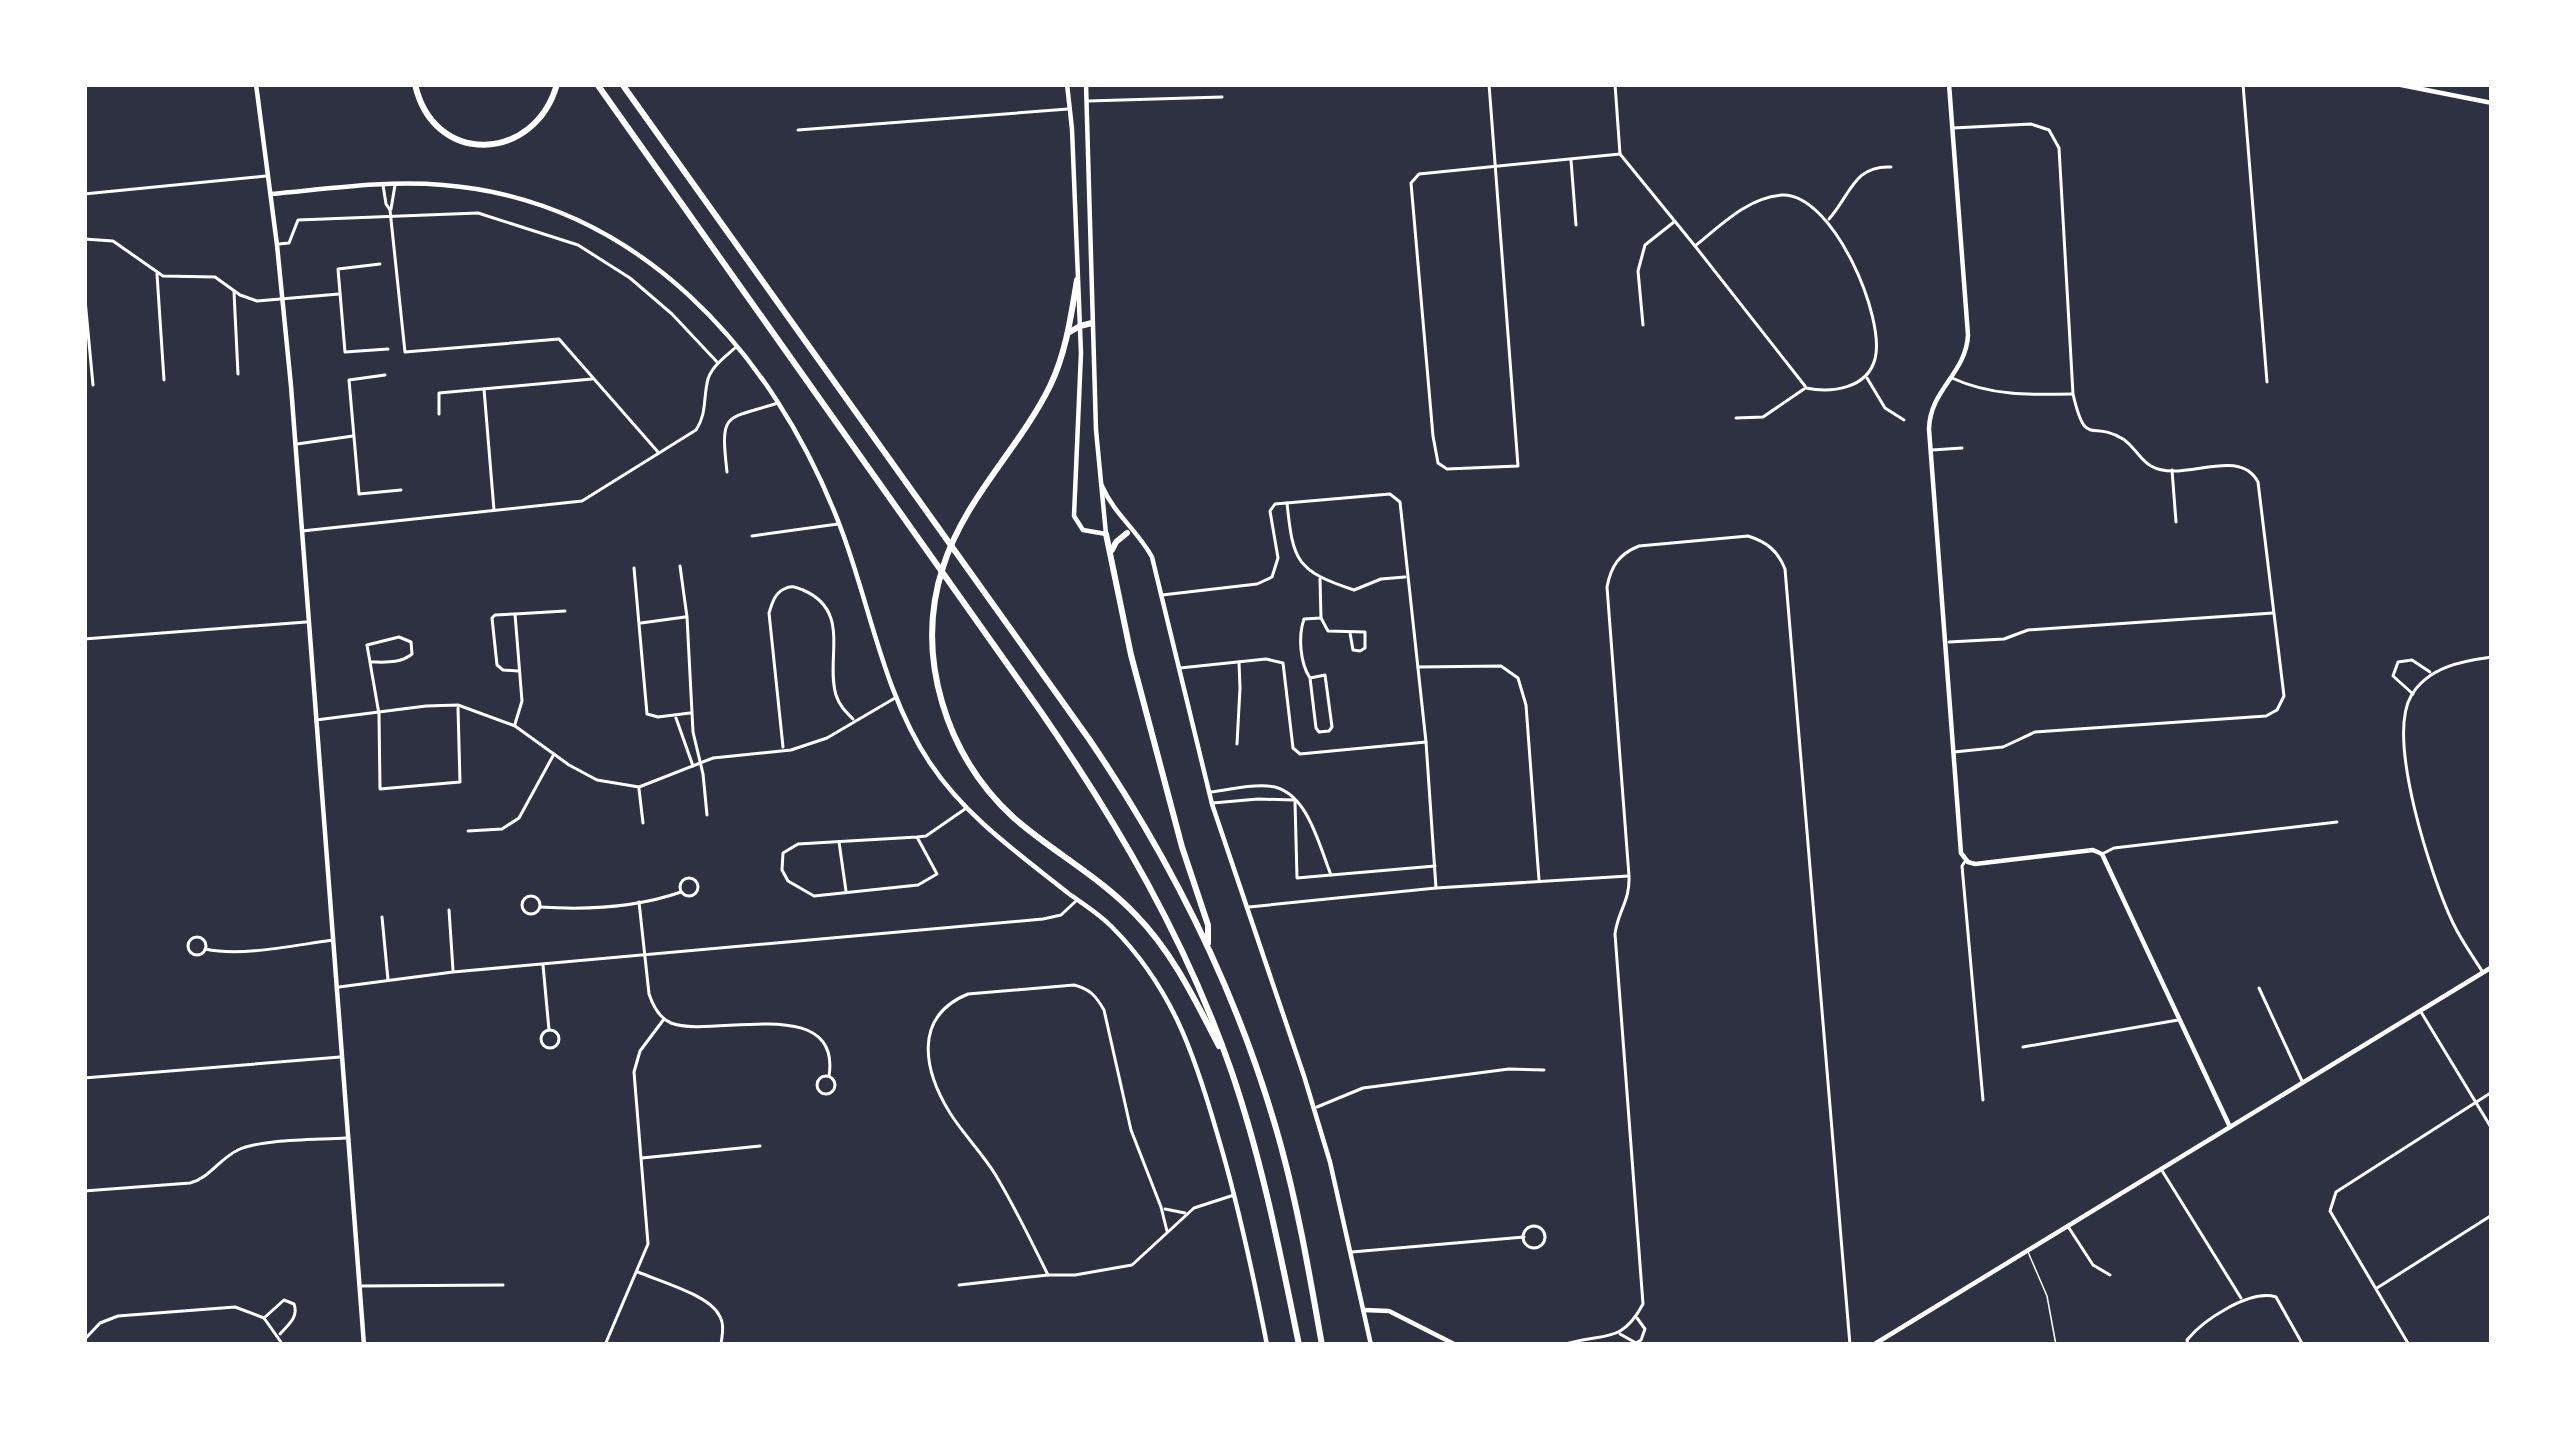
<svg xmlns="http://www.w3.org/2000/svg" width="2576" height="1429" font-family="'Varela Round',sans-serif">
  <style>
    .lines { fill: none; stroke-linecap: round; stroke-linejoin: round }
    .service { stroke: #fff; stroke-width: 1.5 }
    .minor { stroke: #fff; stroke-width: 3 }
    .tertiary { stroke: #fff; stroke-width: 4.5 }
    .secondary { stroke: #fff; stroke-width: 4.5 }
    .primary { stroke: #fff; stroke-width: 4.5 }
    .motorway { stroke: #fff; stroke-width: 6 }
  </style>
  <rect width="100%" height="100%" fill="#2d3142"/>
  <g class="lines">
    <path class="service" d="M2028,1252l19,44 9,49"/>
    <g class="minor">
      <path d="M1489,84l29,382 -71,3 -9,-6 -5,-27 -22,-253 8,-9 201,-20"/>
      <path d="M1615,84l5,70 75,92 110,140"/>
      <path d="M2243,84l24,298"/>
      <path d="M1088,101l134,-4"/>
      <path d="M1953,128l78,-4 18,6 10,18 14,246c13,56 18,25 50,45 11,7 17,21 28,27 31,18 87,-21 107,16l26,214 -7,14 -11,6 -231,16 -32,15 -49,5"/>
      <path d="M798,130l270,-21"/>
      <path d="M1571,160l5,65"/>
      <path d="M383,185l3,19 4,6 15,142 154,-13 99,113"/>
      <path d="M84,194l182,-18"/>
      <path d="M391,209l4,-24"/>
      <path d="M1829,219c22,-25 25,-54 62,-52"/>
      <path d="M84,239l29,2 50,35 52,1 25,18 17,6 82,-7"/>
      <path d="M279,244l10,-1 9,-23 180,-7 100,32 52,33 42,36 46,49"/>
      <path d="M1695,246c25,-20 53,-49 87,-51 51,-2 104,123 93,164 -8,30 -44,34 -69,29"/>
      <path d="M380,264l-42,5 7,83 43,-3"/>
      <path d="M157,274l7,106"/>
      <path d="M84,289l9,96"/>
      <path d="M234,292l4,82"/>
      <path d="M1643,325l-5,-54 7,-26 29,-23"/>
      <path d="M385,375l-36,5 10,114 42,-4"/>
      <path d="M1867,378l18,30 19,12"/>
      <path d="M1952,378c39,18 78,17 120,16"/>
      <path d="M484,389l10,121"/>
      <path d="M439,414v-21l153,-14"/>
      <path d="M1736,418l27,-1 41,-28"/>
      <path d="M297,444l56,-8"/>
      <path d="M1932,450l30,-2"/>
      <path d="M2172,470l4,52"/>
      <path d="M727,472c-7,-62 -2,-52 51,-69"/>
      <path d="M1287,503c6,58 9,68 67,87l27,-11 24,-2"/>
      <path d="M302,531l280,-30 114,-71c11,-16 7,-32 12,-51 4,-13 18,-23 28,-32"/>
      <path d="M752,536l86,-12"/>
      <path d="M680,566l7,51 6,115 10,42 4,41"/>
      <path d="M634,568l13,146 11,3 32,-4"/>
      <path d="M1320,579l1,39 7,13 37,1v16l-5,3 -7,-1 -3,-17"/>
      <path d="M1162,595l95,-11 15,-7 6,-19 -8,-47 5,-7 115,-10 10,8 26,240 10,146"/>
      <path d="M514,614l-19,1 -3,3 5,47 6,5 15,1"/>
      <path d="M641,623l44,-6"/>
      <path d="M84,639l222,-17"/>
      <path d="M1949,642l55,-3 24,-9 245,-17"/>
      <path d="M370,662c15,0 30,2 42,-8l-1,-12 -12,-5 -32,8 12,69 1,75 80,-7 -2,-74"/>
      <path d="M1418,667l83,-1 17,12 8,27 13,175"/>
      <path d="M1180,668l86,-9 17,4 10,85 7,6 126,-12"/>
      <path d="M1310,678l6,50 3,4 10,-1 3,-4 -7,-52 -15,3c-10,-15 -12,-42 -6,-59l17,-1"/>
      <path d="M2413,694l-20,-18 5,-14 14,-2 18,12"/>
      <path d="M676,718l17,48"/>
      <path d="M316,720l110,-14 32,-1 57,21 54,39 28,15 42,7 74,-29 78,-8 36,-12 68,-40"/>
      <path d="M515,724l7,-23 -7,-87 50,-3"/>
      <path d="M1237,744l3,-56 -1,-26"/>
      <path d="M783,747l-14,-134c3,-9 5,-19 15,-24 8,-4 11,-2 19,1 49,21 22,68 33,105 3,10 9,16 17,24"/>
      <path d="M639,789l4,34"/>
      <path d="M1210,792c19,-2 39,-8 58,-6 39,2 51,60 63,89l104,-9"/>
      <path d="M1295,802l2,76 34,-3"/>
      <path d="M1213,803l45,-4 35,1"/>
      <path d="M468,831l34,-2 17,-11 35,-64"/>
      <path d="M917,837l20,37 -19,11 -104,11 -26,-15 -6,-11 1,-17 15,-9 119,-7 9,-1 39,-27"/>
      <path d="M839,842l7,49"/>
      <path d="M2102,854l12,-6 223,-26"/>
      <path d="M1966,860l-4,6 21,234"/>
      <circle cx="689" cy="887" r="9"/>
      <circle cx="531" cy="905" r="9"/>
      <path d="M639,902l10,92c4,12 10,24 22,29 40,16 171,-31 158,53"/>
      <path d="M540,907c46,3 98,0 141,-15"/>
      <path d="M1249,907l187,-19 192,-12"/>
      <path d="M449,910l4,60"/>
      <path d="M382,917l6,63"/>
      <circle cx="197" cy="946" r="9"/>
      <path d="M205,949c38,8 90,-4 128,-9"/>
      <path d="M543,965l6,65"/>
      <path d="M2482,971c-10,-16 -21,-31 -29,-48 -21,-44 -67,-183 -42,-227 17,-29 51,-35 81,-39"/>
      <path d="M339,987l114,-15 590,-53 18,-4 15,-14"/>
      <path d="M2259,988l43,93"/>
      <path d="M2421,1012l71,117"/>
      <circle cx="550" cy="1039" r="9"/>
      <path d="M2023,1047l155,-27"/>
      <circle cx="826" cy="1085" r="9"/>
      <path d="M84,1078l256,-21"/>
      <path d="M1317,1107l46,-19 146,-19 35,1"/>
      <path d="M642,1158l118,-12"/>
      <path d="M2161,1169l80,129"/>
      <path d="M84,1191l106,-8c21,-6 29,-24 48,-33 22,-11 81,-10 108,-12"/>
      <path d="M1165,1209l20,4"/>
      <circle cx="1534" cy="1237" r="11"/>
      <path d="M2069,1228l24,37 17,10"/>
      <path d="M1352,1252l172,-15"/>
      <path d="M638,1272c21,9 71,23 81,43 6,9 3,20 2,30"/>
      <path d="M1048,1275c-17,-34 -33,-68 -53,-101 -13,-21 -31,-39 -45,-61 -26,-42 -38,-96 18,-119l106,-9c16,4 22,11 30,25l27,120 30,77 6,24"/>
      <path d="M959,1285l89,-10h27l57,-10 62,-57 40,-13"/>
      <path d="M360,1286l143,-1"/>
      <path d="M2377,1288l115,-73"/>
      <path d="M264,1318l20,-18 10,4c5,13 -6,21 -14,30"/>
      <path d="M1620,1334l16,9 5,-3 4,-11 -8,-11"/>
      <path d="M84,1340l16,-17 18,-7 117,-9 29,11 19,27"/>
      <path d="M605,1345l43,-101 -14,-172 6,-21 24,-32"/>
      <path d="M1563,1345c39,-14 57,2 80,-41l-28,-370c3,-24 15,-32 14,-58l-22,-289c4,-21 12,-33 32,-41l109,-10c19,6 30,15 37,33l65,776"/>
      <path d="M2188,1345l-1,-5c16,-20 63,-51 89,-43l27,48"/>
      <path d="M2409,1345l-79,-134 6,-19 156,-100"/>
      <path d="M2491,1345l1,-1"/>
    </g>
    <g class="tertiary">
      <path d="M1949,84l19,251c-2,39 -38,54 -39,94l32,424 7,9 7,2 118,-14 9,4 128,273"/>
      <path d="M271,194c56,-5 115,-14 172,-9 194,15 331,167 397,341 30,78 43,167 90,237 36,54 88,90 138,130 15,11 30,20 43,33 61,61 83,127 106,207 21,70 36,140 50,212"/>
      <path d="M1102,486c12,28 36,45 50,71l60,247 92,272 26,86 41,183"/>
      <path d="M1364,1310l25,1 67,34"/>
      <path d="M1873,1345l619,-378"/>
    </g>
    <g class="secondary">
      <path d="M256,84l21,161 14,141 73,959"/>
      <path d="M2396,84l96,19"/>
    </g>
    <path class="primary" d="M1067,84l5,45 9,224 -7,163 9,14 23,4 -10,-104 -10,-346"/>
    <g class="motorway">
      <path d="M415,84c18,83 120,79 142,0"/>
      <path d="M597,84l442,625c78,113 147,231 192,361 31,90 49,182 68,275"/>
      <path d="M622,84l467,655c85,125 152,261 192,407 18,66 29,132 41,199"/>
      <path d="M1077,280c-6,36 -11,73 -27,106 -31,63 -86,113 -107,181 -29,89 3,189 71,251 39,34 86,59 122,97 37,38 59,85 83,131"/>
      <path d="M1068,333l12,-7 12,-3"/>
      <path d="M1106,534l25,121 51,192 26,78v18"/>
      <path d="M1112,550l4,-8 11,-9"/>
    </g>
  </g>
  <rect width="2576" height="1429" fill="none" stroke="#ffffff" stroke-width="174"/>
</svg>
